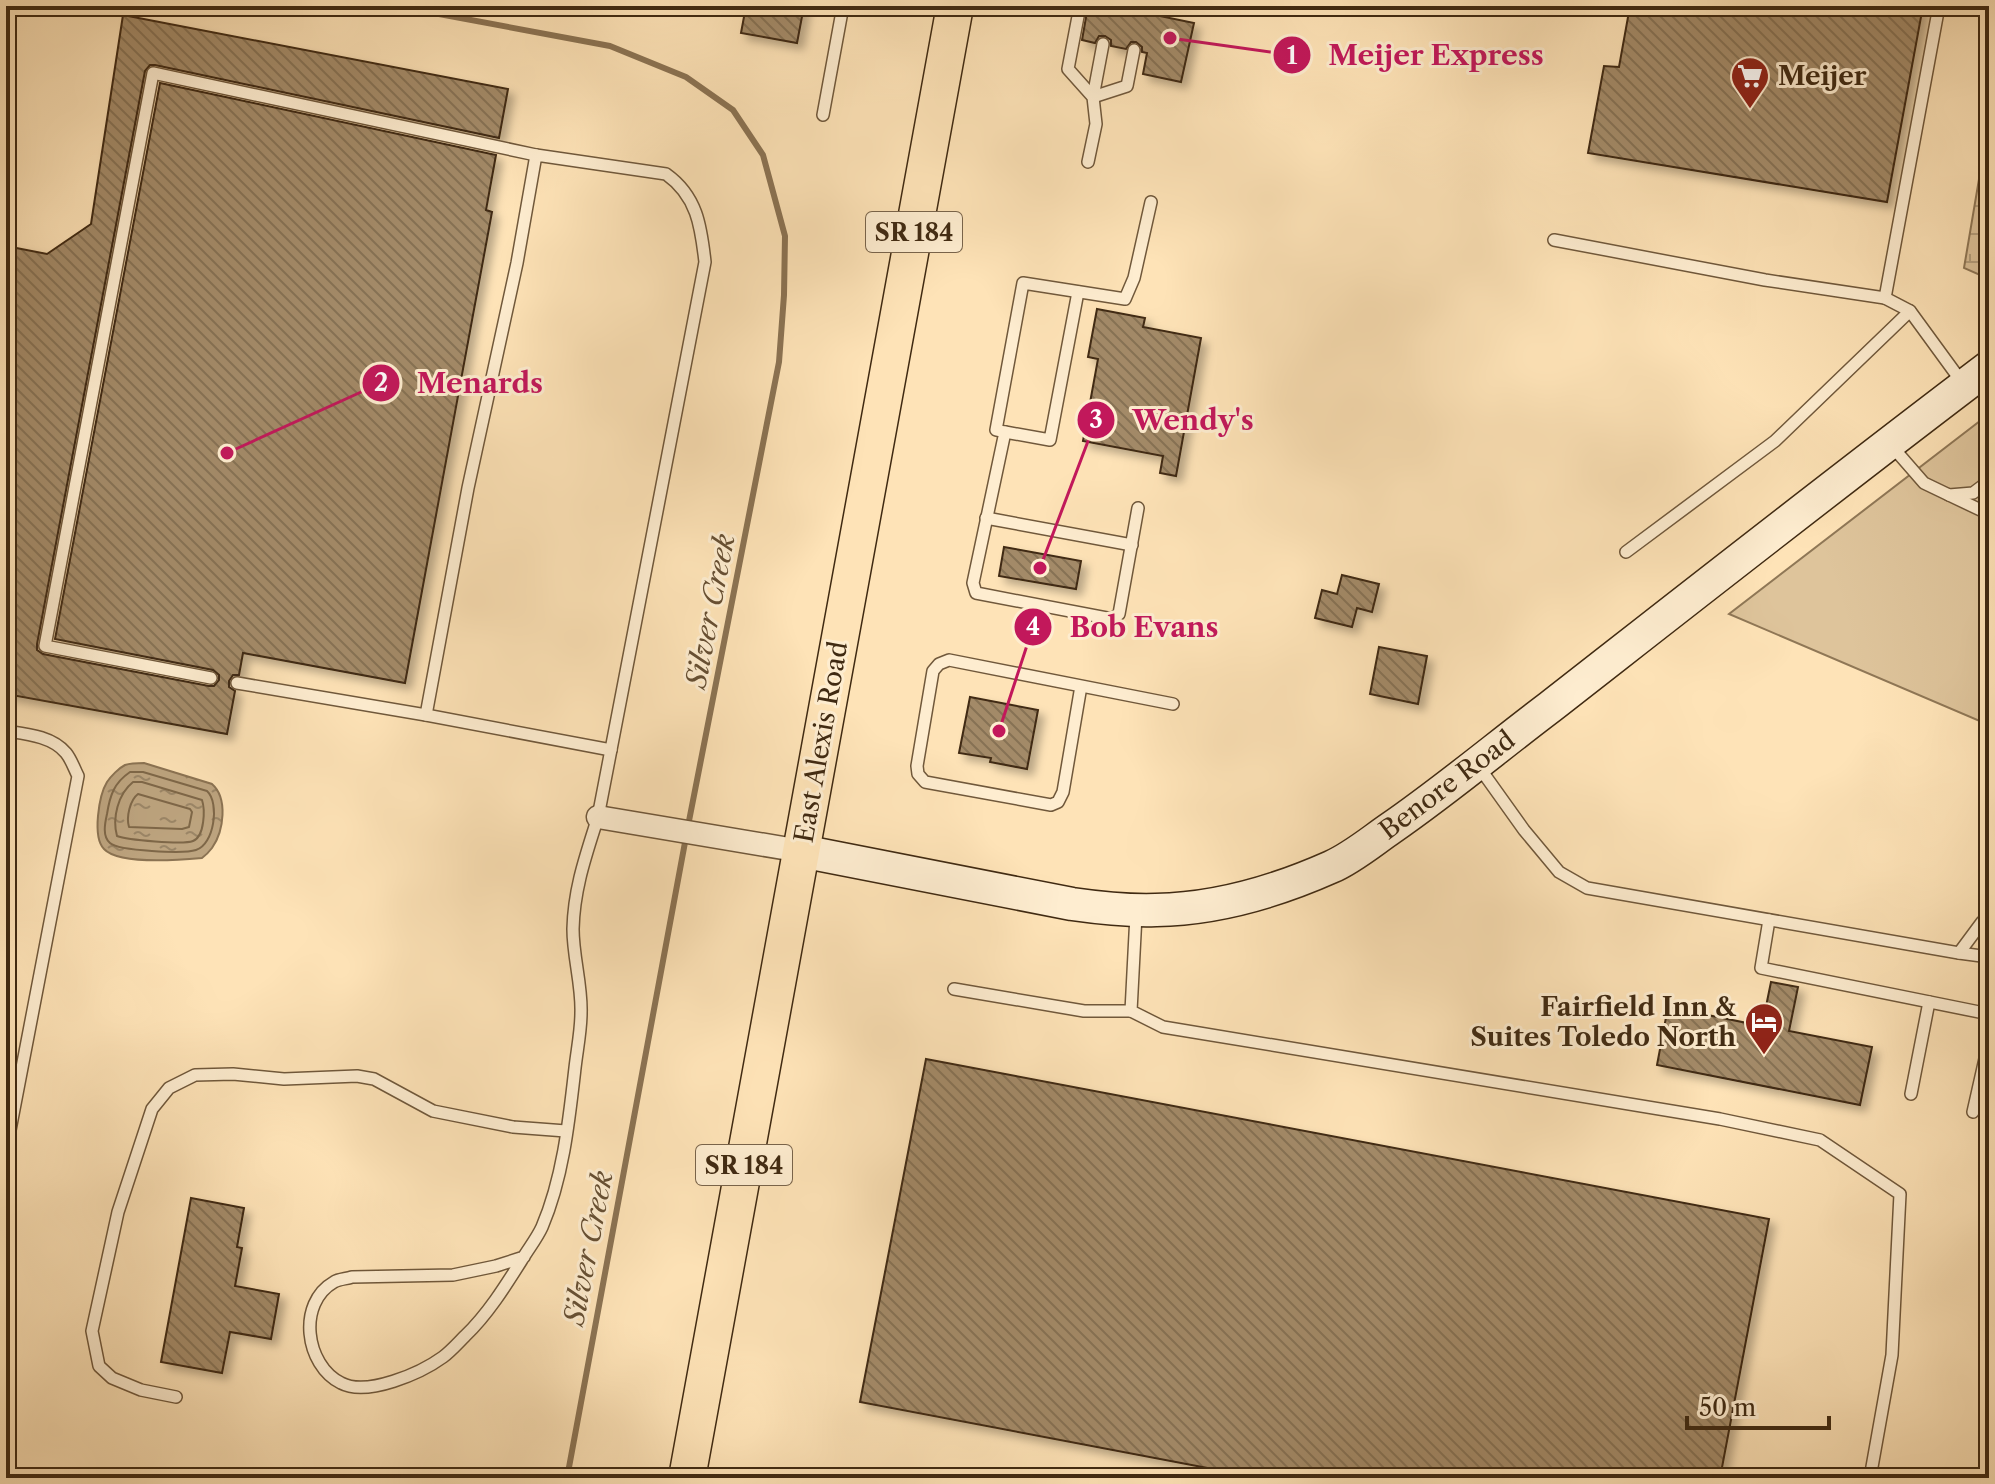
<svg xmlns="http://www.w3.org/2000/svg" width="1995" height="1484" font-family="'Libre Caslon Text',serif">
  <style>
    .forest { fill: url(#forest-firs); stroke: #8f7756; stroke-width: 2 }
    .wetland { fill: url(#wetland-marsh); stroke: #8f7756; stroke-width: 2 }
    .garden { fill: #dec49b; stroke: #8f7756; stroke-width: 2 }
    .water { fill: url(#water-ripples); stroke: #8b7353; stroke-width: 2 }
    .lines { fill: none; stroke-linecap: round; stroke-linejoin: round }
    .shore { stroke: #7e6748; stroke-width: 2 }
    .stream { stroke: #8b7353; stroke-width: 6 }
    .building { fill: url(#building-back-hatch); stroke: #402a12; stroke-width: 2; filter: url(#shadow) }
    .lane-casing { stroke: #70583b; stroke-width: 14 }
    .street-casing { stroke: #70583b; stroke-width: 25 }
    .secondary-casing { stroke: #402a12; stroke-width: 35 }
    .primary-casing { stroke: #402a12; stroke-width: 39 }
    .lane { stroke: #feedd0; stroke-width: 11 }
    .street { stroke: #feedd0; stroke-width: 22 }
    .secondary { stroke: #feedd0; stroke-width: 32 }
    .primary { stroke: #fee3b7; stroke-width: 36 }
    .labels { text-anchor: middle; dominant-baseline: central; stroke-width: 6; stroke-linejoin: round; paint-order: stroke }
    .shield { fill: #feedd0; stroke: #79644b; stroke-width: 2 }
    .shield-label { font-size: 24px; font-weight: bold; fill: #402a12 }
    .poi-label { font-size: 26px; font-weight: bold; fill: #402a12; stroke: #feedd0; text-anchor: start }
    .street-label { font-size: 26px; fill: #402a12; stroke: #feedd0 }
    .water-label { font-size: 28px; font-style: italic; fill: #664f33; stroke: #feedd0 }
    .leader { fill: none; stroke: #c2185b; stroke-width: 3 }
    .callout-dot { fill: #c2185b; stroke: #feedd0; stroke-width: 3 }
    .mark-label { font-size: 24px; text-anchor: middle; font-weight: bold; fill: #fff }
    .callout-label { font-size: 28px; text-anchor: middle; font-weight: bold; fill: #c2185b; stroke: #feedd0; stroke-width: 6; stroke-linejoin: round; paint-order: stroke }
  </style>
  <defs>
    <pattern id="forest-firs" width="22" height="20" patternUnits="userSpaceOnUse" patternTransform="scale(2)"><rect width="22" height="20" fill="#dec49b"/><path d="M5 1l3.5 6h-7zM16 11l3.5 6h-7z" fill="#b59f7d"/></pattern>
    <pattern id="wetland-marsh" width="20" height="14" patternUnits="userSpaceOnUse" patternTransform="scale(2)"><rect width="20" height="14" fill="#dec49b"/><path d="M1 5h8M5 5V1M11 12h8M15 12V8" fill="none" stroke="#b59f7d"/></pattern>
    <pattern id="water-ripples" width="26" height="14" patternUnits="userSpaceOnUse" patternTransform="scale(2)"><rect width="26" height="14" fill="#bda47f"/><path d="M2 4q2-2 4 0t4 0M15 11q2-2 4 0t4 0" fill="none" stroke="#9b8667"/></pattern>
    <pattern id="building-back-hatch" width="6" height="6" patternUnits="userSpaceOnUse" patternTransform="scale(2)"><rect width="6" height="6" fill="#a38a68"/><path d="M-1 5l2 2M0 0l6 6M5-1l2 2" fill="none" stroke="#867154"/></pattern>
    <filter id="shadow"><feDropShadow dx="6" dy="6" stdDeviation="4" flood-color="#0004"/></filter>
  </defs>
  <rect width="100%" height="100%" fill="#fee3b7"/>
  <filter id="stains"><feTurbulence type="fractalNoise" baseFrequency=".0025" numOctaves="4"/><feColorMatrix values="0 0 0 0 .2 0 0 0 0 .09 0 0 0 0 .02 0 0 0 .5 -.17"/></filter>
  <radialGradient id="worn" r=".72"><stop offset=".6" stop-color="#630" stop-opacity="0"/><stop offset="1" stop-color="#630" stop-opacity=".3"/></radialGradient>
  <path class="forest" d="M180,6h70l-3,10z"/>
  <path class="wetland" d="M1989,120v159l-25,-11z"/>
  <path class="garden" d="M1989,414v311l-260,-111z"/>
  <path class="water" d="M144,763l68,21c16,14 12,47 0,64 -3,4 -6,7 -10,10 -22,2 -83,7 -98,-9 -12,-12 -5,-54 3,-67 4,-6 12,-14 18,-17 6,-2 13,-2 19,-2z"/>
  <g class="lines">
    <g class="shore">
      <path d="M130,772h13l64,19c13,12 7,54 -11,59 -12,4 -77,1 -86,-7 -8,-7 -5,-20 -3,-29 3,-19 7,-31 23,-42z"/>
      <path d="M133,782h9l60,18c3,9 3,36 -9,41 -10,4 -66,-1 -76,-5 -5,-18 1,-42 16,-54z"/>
      <path d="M138,794l52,15 2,3 -3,15 -7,2 -53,-2c-3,-10 1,-27 9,-33z"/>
    </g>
    <g class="stream">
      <path d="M396,6l214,40 76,31 47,33 30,45 22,81 -1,59 -5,67 -91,464"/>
      <path d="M567,1478l119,-641"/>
    </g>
  </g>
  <g class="building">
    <path d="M746,6h58l-7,37 -56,-10z"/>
    <path d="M1088,6h69l-2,9 39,8 -13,59 -38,-8 4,-21 -5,-1v-5l-6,-5h-5l-5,7 -15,-3v-6l-6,-4h-6l-4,7 -13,-3z"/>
    <path d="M1630,6h293l-36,196 -299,-49 16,-87 15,1z"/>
    <path d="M123,15l385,74 -9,49 -344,-73h-5l-5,6 -108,573v6l6,4 166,32h5l5,-6v-5l-6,-5 -158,-31 105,-556 336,72 -10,55 6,2 -87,471 -162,-30 -4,22h-6l-4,6v6l6,4 -8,43 -221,-40v-448l41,8 44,-30z"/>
    <path d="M1097,309l48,9 -2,9 58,11 -25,138 -16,-3 3,-17 -80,-15 15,-82 -10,-2z"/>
    <path d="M1004,547l77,14 -5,28 -77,-13z"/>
    <path d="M1342,575l37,9 -7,28 -15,-4 -5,19 -37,-9 7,-28 15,4z"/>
    <path d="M1379,647l48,9 -9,48 -48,-10z"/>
    <path d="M970,697l68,13 -11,59 -37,-7 1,-4 -32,-5z"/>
    <path d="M1771,982l27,5 -9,44 83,16 -12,58 -203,-40 11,-58 94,19z"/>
    <path d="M926,1059l843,160 -49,259h-460l-400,-76z"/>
    <path d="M191,1198l53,10 -7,39 5,1 -7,38 44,8 -8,45 -41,-7 -8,41 -61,-11z"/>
  </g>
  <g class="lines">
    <defs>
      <g id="lane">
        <path d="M1080,6l-12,63 25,28 3,27 -8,38"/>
        <path d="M1939,6l-54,292 25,13 54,74"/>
        <path d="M1103,44l-10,53 34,-11 7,-36"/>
        <path d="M823,115l20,-109"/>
        <path d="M1554,240l211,40 120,18"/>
        <path d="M1005,432l45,8 28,-148"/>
        <path d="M1890,444l34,39 25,12 24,-2 16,-12"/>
        <path d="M1949,495l40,19"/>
        <path d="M1138,508l-19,106 -7,5 -136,-26 -3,-10 32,-151 -9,-2 27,-147 102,16 9,-21 17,-76"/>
        <path d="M986,518l146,27"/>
        <path d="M1626,552l149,-111 135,-130"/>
        <path d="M211,678l-166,-32 108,-573 383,82"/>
        <path d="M237,683l189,32 185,35"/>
        <path d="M1081,686l-18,106 -5,10 -7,3 -126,-23 -7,-8 -1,-8 16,-95 6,-7 10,-4 224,44"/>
        <path d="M426,715l42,-227 49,-225 19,-108 130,19c31,22 35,52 39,88l-107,555c-12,38 -24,71 -25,112 0,28 9,56 8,84 0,18 -4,37 -6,55 -6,53 -12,110 -33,159 -5,11 -13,21 -19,31 -17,27 -35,56 -58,78 -7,7 -14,15 -22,21 -22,16 -76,40 -102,26 -36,-18 -44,-80 -7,-101 5,-3 12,-3 18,-5l101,-2 43,-9 28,-9"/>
        <path d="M6,731c20,3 46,5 60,22 5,6 8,15 12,23l-72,375"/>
        <path d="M1479,767l45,63 35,42 28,16 372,65 30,4"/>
        <path d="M1136,915l-5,96 32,16 557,92 100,21 80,54 -8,161 -22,123"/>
        <path d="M1769,920l-8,48 228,46"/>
        <path d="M1959,953l23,-31 7,-5"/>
        <path d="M954,989l130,22h47"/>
        <path d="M1911,1094l18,-92"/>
        <path d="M1973,1112l16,-71"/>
        <path d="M176,1397l-35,-7 -29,-12 -13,-12 -7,-35 26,-119 34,-103 17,-21 26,-13 38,-1 51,5 73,-3 17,3 59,32 80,16 53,4"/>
      </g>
      <path id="street" d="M598,817l203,34"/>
      <path id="secondary" d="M801,851l271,53c28,4 56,7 84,6 59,-1 121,-19 175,-43 21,-9 41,-26 60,-39 55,-38 106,-81 159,-121 146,-114 291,-228 439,-340"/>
      <path id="primary" d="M687,1478l268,-1472"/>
    </defs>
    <use href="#lane" class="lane-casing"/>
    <use href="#street" class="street-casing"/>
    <use href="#secondary" class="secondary-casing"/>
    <use href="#primary" class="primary-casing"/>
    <use href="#lane" class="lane"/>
    <use href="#street" class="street"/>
    <use href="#secondary" class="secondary"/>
    <use href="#primary" class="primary"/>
  </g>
  <defs>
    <symbol id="supermarket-pin" viewBox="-11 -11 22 30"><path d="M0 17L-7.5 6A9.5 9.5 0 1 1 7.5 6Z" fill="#8f2418" stroke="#feedd0"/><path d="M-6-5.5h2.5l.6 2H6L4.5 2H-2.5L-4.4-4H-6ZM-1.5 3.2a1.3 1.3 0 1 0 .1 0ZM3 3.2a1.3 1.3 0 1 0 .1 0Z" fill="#fff"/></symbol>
    <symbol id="hotel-pin" viewBox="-11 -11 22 30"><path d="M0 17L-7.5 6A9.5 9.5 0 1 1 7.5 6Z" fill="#8f2418" stroke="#feedd0"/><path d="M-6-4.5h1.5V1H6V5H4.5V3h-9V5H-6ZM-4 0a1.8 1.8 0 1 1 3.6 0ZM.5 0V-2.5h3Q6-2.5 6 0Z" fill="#fff"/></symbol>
  </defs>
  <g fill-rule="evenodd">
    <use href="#supermarket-pin" x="1728" y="54" width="44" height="60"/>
    <use href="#hotel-pin" x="1742" y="1000" width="44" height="60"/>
  </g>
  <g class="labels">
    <g class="shield">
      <rect x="866" y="212" width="96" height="40" rx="6"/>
      <rect x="696" y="1145" width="96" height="40" rx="6"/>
    </g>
    <g class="shield-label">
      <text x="914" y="232">SR 184</text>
      <text x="744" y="1165">SR 184</text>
    </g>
    <g class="poi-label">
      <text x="1778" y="76">Meijer</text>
      <text x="1736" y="1007" text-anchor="end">Fairfield Inn &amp;<tspan x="1736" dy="30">Suites Toledo North</tspan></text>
    </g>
    <g class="street-label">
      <text transform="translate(821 742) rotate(-80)">East Alexis Road</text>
      <text transform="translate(1447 785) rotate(-37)">Benore Road</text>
    </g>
    <g class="water-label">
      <text transform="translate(710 611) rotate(-79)">Silver Creek</text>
      <text transform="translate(588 1248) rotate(-79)">Silver Creek</text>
    </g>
  </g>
  <path class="leader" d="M1170 38L1292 55M227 453L381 383M1040 568L1096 420M999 731L1033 627"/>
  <g class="callout-dot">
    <circle cx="1170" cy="38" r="8"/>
    <circle cx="227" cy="453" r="8"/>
    <circle cx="1040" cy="568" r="8"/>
    <circle cx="999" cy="731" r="8"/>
    <circle cx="1292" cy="55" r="20"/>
    <circle cx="381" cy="383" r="20"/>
    <circle cx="1096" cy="420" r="20"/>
    <circle cx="1033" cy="627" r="20"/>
  </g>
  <g class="mark-label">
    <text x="1292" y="64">1</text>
    <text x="381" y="391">2</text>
    <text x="1096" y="428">3</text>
    <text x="1033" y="635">4</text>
  </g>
  <g class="callout-label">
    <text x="1436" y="65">Meijer Express</text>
    <text x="480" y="393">Menards</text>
    <text x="1193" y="430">Wendy's</text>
    <text x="1144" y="637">Bob Evans</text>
  </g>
  <rect width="1995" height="1484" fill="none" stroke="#fee3b7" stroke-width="32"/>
  <rect x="8" y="8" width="1979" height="1468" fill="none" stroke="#402a12" stroke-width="4"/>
  <rect x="16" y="16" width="1963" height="1452" fill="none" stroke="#402a12" stroke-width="2"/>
  <path d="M1687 1416v12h142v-12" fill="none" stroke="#402a12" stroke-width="4"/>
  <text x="1699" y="1416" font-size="24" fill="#402a12" stroke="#feedd0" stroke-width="6" paint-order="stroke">50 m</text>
  <rect width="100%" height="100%" filter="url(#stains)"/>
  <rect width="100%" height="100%" fill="url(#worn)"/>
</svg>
